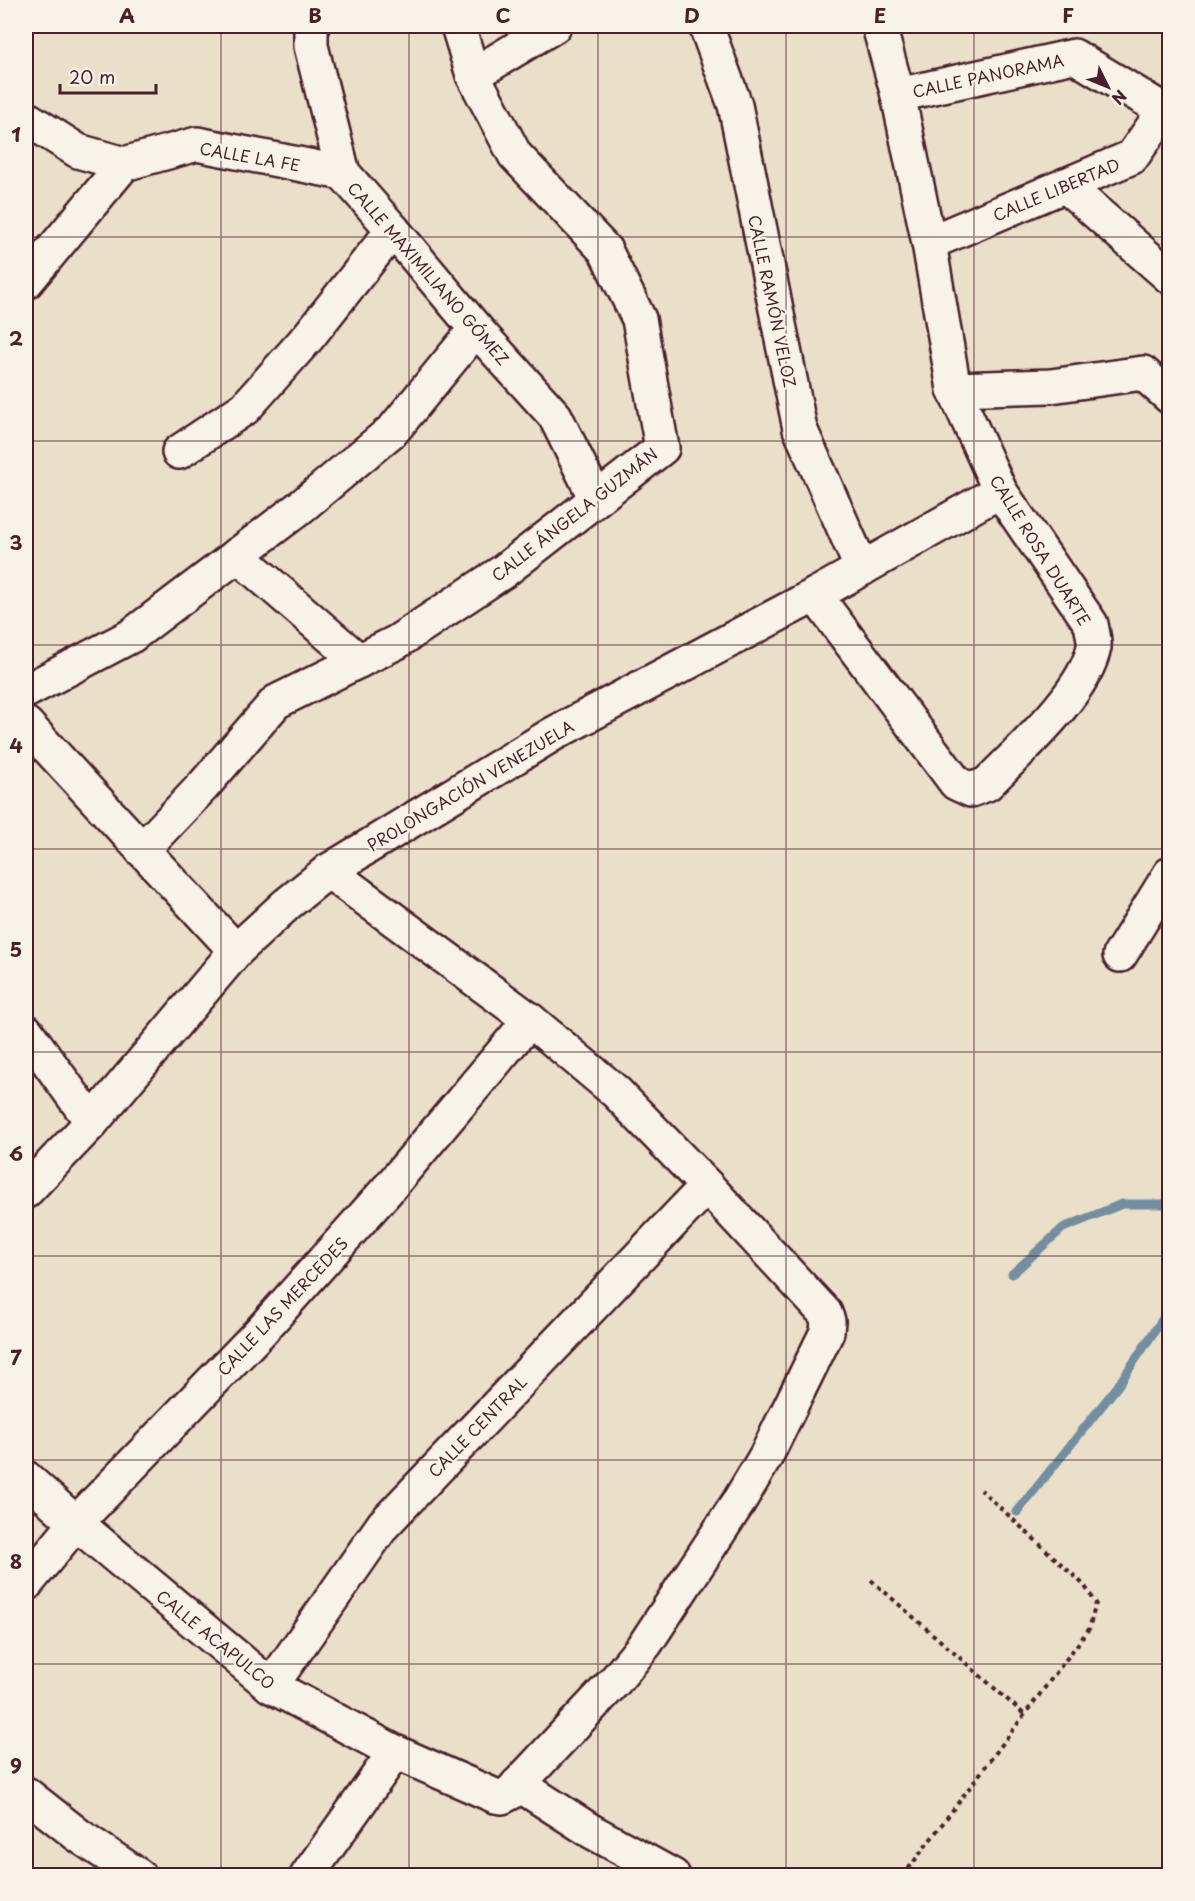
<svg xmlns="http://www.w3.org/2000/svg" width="1195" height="1901" font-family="'Playpen Sans',sans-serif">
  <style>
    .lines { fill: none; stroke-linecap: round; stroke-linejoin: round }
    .stream { stroke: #738da1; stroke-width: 9 }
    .minor-casing { stroke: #4a1f2b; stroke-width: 38 }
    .path { stroke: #4a1f2b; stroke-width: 4; stroke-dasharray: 4.5 4.5; stroke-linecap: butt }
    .minor { stroke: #f7f3e8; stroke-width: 33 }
    .grid { fill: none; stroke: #4a1f2b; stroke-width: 1.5; stroke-opacity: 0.55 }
    .labels { text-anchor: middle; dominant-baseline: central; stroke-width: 4.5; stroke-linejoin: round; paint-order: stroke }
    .street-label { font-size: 16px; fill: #4a1f2b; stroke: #f7f3e8 }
    .neatline { fill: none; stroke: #4a1f2b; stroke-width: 2 }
    .grid-label { font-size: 20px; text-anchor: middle; font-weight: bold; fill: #4a1f2b }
  </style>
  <rect width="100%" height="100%" fill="#eadfc9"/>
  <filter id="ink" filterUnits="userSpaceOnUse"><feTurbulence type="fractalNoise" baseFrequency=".0167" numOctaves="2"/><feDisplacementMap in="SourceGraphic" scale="12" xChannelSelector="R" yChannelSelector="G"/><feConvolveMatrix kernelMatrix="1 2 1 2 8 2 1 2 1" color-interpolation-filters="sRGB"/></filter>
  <g filter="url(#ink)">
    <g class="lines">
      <g class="stream">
        <path d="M1012,1274l51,-46 59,-24h48"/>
        <path d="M1017,1512l100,-125 53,-79"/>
      </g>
      <defs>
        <g id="minor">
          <path d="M311,26v20l32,127 50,57 83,99 79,87 41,83"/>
          <path d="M706,26l29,79 65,324 62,140"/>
          <path d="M473,75l81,-49"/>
          <path d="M898,95l176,-39 96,58"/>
          <path d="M26,118l52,33 46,13 73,-20 146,29"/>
          <path d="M1065,185l105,92"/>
          <path d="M929,243l203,-86 32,-46"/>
          <path d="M26,282l98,-118"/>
          <path d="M954,389l97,-3 92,-13 27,24"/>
          <path d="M179,452l66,-44 64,-72 84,-106"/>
          <path d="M237,555l122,106"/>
          <path d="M815,595l141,188 15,7 16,-6c33,-34 98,-91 107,-137 1,-7 -2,-16 -3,-23l-91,-133 -46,-102 -25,-146 -31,-148 -19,-69"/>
          <path d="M26,691l105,-55 171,-130 92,-77 82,-100"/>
          <path d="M26,724l210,227"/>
          <path d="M142,850l62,-65 72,-83 121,-60 107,-71 158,-123 -23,-129 -34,-69 -90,-95 -42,-80 -15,-49"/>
          <path d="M1120,955l50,-81"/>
          <path d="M26,1031l66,91"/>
          <path d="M26,1191l66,-69 144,-171 51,-47 41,-33 225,-137 262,-139 185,-104"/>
          <path d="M26,1478l50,45 195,163 124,66 100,44 7,1 8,-4 105,-112 31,-38 92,-140 28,-47 61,-124 1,-11 -3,-8 -118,-127 -91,-94 -86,-72 -202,-149"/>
          <path d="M26,1584l50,-61 184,-191 129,-144 141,-168"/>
          <path d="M271,1686l112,-161 324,-339"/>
          <path d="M518,1784l73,47 82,45"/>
          <path d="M26,1794l52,41 61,41"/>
          <path d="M307,1876l88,-124"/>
        </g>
      </defs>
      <use href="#minor" class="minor-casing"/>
      <g class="path">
        <path d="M871,1580l154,135"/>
        <path d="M903,1876l186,-247 7,-26 -12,-18 -103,-95"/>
      </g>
      <use href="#minor" class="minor"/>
    </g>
  </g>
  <path class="grid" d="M221,26v1850M409,26v1850M598,26v1850M786,26v1850M974,26v1850M26,237h1144M26,441h1144M26,645h1144M26,849h1144M26,1052h1144M26,1256h1144M26,1460h1144M26,1664h1144"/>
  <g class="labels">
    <g class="street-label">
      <text transform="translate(988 75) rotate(-12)">CALLE PANORAMA</text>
      <text transform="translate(250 156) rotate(10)">CALLE LA FE</text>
      <text transform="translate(1056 189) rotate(-23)">CALLE LIBERTAD</text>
      <text transform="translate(429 273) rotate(49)">CALLE MAXIMILIANO GÓMEZ</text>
      <text transform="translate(773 301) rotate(78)">CALLE RAMÓN VELOZ</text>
      <text transform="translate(574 514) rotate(-38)">CALLE ÁNGELA GUZMÁN</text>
      <text transform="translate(1041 550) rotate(58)">CALLE ROSA DUARTE</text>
      <text transform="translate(470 785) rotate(-31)">PROLONGACIÓN VENEZUELA</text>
      <text transform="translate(282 1306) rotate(-47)">CALLE LAS MERCEDES</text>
      <text transform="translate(477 1426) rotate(-46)">CALLE CENTRAL</text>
      <text transform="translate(216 1639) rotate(39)">CALLE ACAPULCO</text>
    </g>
  </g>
  <rect width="1195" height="1901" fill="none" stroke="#f7f3e8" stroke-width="66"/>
  <g transform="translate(1108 87) rotate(133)" stroke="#f7f3e8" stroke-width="4.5" paint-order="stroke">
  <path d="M0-4.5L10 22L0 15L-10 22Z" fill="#4a1f2b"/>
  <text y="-9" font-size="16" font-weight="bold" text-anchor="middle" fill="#4a1f2b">N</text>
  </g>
  <path d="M60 84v9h96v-9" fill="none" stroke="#4a1f2b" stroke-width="3"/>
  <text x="69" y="84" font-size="18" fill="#4a1f2b" stroke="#f7f3e8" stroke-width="4.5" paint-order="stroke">20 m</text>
  <rect x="33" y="33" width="1129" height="1835" class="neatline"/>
  <g class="grid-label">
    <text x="127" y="23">A</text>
    <text x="315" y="23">B</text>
    <text x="503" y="23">C</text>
    <text x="692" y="23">D</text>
    <text x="880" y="23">E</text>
    <text x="1068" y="23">F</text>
    <text x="16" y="142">1</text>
    <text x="16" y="346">2</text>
    <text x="16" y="550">3</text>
    <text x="16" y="753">4</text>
    <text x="16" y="957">5</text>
    <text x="16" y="1161">6</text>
    <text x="16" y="1365">7</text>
    <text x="16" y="1569">8</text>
    <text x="16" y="1773">9</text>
  </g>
</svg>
